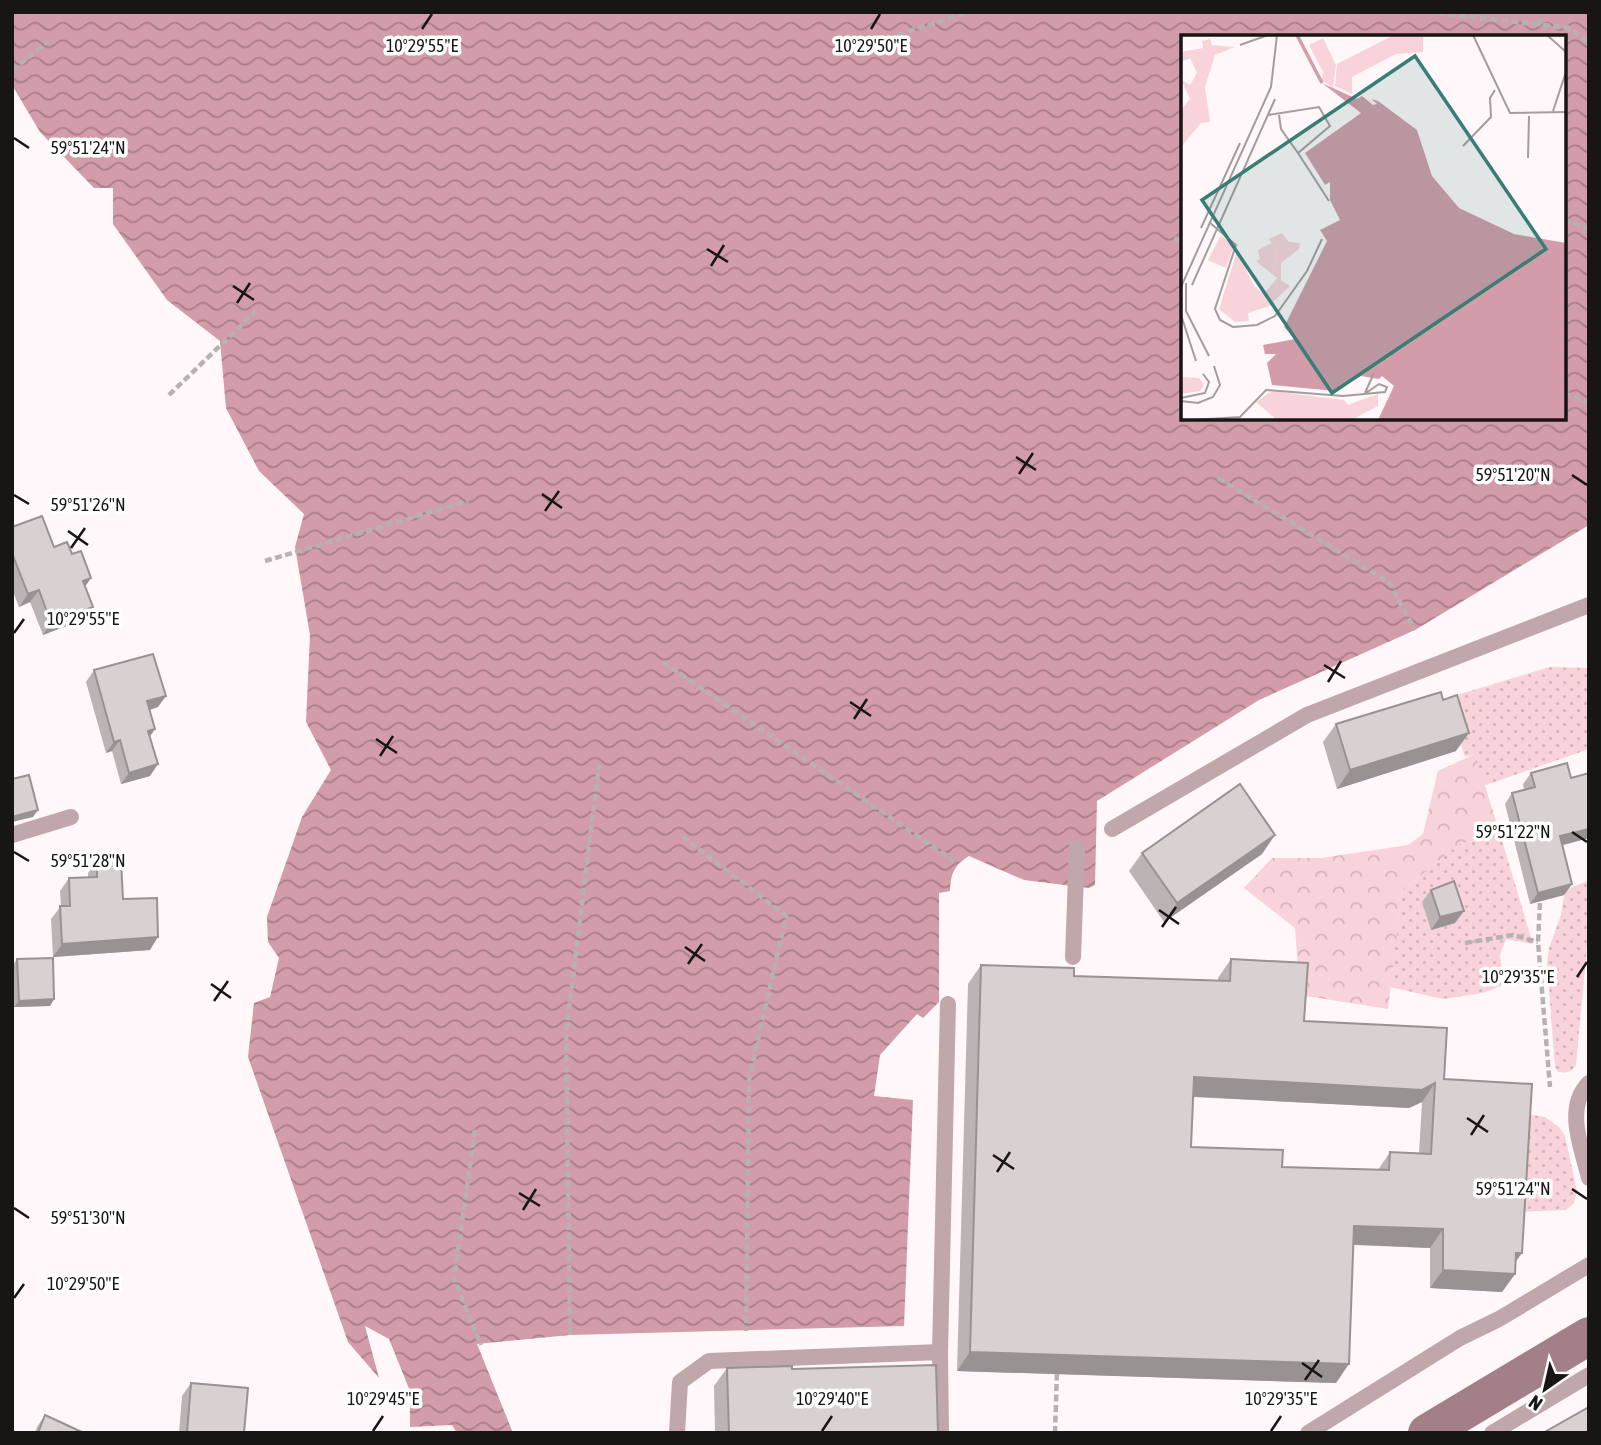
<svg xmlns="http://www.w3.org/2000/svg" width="1601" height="1445" font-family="'Asap Condensed',sans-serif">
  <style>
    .grass { fill: url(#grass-dots) }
    .forest { fill: url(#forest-crowns) }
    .water { fill: url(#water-waves); fill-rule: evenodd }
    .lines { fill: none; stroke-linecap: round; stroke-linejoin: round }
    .path { stroke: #b8b1b3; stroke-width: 4.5; stroke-dasharray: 7 3.5; stroke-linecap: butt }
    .lane { stroke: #c0a7ac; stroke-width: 16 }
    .secondary { stroke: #a38087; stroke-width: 38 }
    .wall { fill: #bbb3b4; fill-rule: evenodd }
    .shaded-wall { fill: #989292 }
    .building { fill: #d9d0d1; stroke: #989292; stroke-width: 2; fill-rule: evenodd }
    .ticks { fill: none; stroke: #181515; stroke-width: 2.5 }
    .inset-river { fill: none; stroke: #d29ca8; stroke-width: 3.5 }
    .inset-road { fill: none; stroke: #a39d9e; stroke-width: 2 }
    .view { fill: #387e75; fill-opacity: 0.15; stroke: #387e75; stroke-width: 3.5 }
    .inset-edge { fill: none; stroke: #181515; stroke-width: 3.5 }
    .ticks-label { font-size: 18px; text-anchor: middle; fill: #181515; stroke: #fff; stroke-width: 7; stroke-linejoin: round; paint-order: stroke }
  </style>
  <defs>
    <pattern id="grass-dots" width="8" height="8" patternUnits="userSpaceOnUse" patternTransform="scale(1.75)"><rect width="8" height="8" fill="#f9d3da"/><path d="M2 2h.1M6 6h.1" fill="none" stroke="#d5b4ba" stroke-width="1.8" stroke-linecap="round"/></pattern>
    <pattern id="forest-crowns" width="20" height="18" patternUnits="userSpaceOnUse" patternTransform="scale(1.75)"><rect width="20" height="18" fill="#f9d3da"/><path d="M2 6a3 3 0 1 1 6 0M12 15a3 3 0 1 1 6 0" fill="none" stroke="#d5b4ba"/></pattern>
    <pattern id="water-waves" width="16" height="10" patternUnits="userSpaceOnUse" patternTransform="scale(1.75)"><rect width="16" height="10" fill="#d29ca8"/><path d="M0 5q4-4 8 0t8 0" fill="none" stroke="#a97e88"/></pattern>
  </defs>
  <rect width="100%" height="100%" fill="#fff7f9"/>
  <g class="grass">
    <path d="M1550,667l39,1v81l-106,37 -8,-32 -10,3 -18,-59z"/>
    <path d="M1496,821l37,123 -27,-5 -6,16 3,30 -20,8 -40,6 -53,-12 12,-96 57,-47 29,-7z"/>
    <path d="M1587,881l1,55 -12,129c-4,8 -11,8 -18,7l-3,-5 -8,-104 2,-15 12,-33 4,-25z"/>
    <path d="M1520,1113l25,4 15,11 5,8 12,55 -3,12 -8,7 -46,2z"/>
  </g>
  <path class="forest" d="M1475,754l21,67 -8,16 -29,7 -57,47 -14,118 -88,-14 -5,-67 -51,-40 28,-30h49l87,-13 15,-11 15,-63z"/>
  <path class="water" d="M12,12h1575l2,513 -174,105 -156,70 -162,101 -2,84 -6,3 -65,-8 -55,-24c-16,10 -18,18 -19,35l-11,2v109l-16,16 -6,-4 -37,41 -6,41 39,4 -9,226 -334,9 -93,9 36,89h-56l-5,-8 -42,2v-36l-21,-52 -24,-13 14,52 -31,-36 -100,-285 6,-54 16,-6 9,-39 -11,-16 -1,-25 35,-100 29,-47 -25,-48 4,-87 -15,-88 9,-33 -45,-43 -33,-63 -6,-67 -53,-41 -54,-76v-36h-19l-54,-56 -28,-47zM1183,37h381v381h-381z"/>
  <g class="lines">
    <g class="path">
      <path d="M1428,12l141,16 20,15"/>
      <path d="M1539,25l3,-13"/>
      <path d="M888,38l81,-26"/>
      <path d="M12,71l36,-30"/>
      <path d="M1564,219l25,11"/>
      <path d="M1174,238l9,4"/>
      <path d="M1564,393l25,10"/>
      <path d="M169,395l87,-84"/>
      <path d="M1218,478l171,104 26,48"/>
      <path d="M265,561l203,-60"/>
      <path d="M663,662l294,201"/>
      <path d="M682,836l104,80 -37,164 -3,251"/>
      <path d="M1540,903l-2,39 12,145"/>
      <path d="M1465,943l48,-8 25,7"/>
      <path d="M475,1130l-21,149 27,66"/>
      <path d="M570,1335l-4,-302 33,-268"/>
      <path d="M1055,1433l2,-62"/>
    </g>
    <g class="lane">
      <path d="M1112,829l195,-114 282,-110"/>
      <path d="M12,835l59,-18"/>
      <path d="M1073,957l4,-109"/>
      <path d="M1589,1083c-25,25 -7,65 0,95"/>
      <path d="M940,1352l8,-348"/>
      <path d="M677,1433l3,-51 29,-21 231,-9 1,81"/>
      <path d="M1308,1433l152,-95 39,-19 90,-54"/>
      <path d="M1492,1433l97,-58"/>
    </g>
    <path class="secondary" d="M1427,1433l162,-97"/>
  </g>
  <g class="wall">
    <path d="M12,527l42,20 31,40 8,20 -9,12 -41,16 -13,-33 -11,5 -7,-18z"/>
    <path d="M94,670l64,37 -8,3v66l-29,8 -9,-33 -6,2 -20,-71z"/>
    <path d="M1336,724l120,27 -119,38 -14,-47z"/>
    <path d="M1531,773l40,5 18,-5v65l-27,7 10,39 -8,11 -34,9 -25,-100 7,-11 12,-3 -1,-6z"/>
    <path d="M1142,853l120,1 -98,68 -35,-51z"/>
    <path d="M97,861l26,38 27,51 -97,7 -2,-38 10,-13 -1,-15 9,-13 19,-1v-4z"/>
    <path d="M1431,890l24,33 -24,7 -9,-28z"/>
    <path d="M17,959l37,40 -4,7 -36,1 -2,-41z"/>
    <path d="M1231,959l73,62 140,58 71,183v12l-13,18 -72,-4v-40l-77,-3 -17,138 -379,-12 11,-387 13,-19 93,11 144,5v-3zM1193,1097l216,11 13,-6 -3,51 -29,-1 -12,18 -96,-3 -91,-20z"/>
    <path d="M727,1368l65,1 146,64h-223l-1,-47z"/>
    <path d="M191,1383l53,50h-65l3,-37z"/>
    <path d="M45,1415l39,18h-49l2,-6z"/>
  </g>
  <g class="shaded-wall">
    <path d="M91,578l-9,13 1,-10z"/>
    <path d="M39,590l-9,12 -11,5 9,-13z"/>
    <path d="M93,607l-9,12 -41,16 8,-12z"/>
    <path d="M166,696l-8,11 -19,6 8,-12z"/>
    <path d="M155,729l-8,12 1,-10z"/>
    <path d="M1469,733l-13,18 -119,38 13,-19z"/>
    <path d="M120,740l-8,11 -6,2 8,-11z"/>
    <path d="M158,764l-8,12 -29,8 8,-11z"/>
    <path d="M38,810l-5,7 -21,5v-5z"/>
    <path d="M1589,829v9l-37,10 8,-12z"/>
    <path d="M1275,835l-13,19 -98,68 13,-19z"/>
    <path d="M1572,884l-8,11 -34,9 8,-11z"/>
    <path d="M1464,911l-9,12 -24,7 9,-13z"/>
    <path d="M158,937l-8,13 -97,7 9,-13z"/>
    <path d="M54,999l-4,7 -36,1 5,-6z"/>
    <path d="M1194,1077l241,6 -13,19 -13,6 -228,-12z"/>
    <path d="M1354,1226l89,3 -13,19 -89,-4z"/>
    <path d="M1516,1253h6l-13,18z"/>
    <path d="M1443,1270l72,4 -13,18 -72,-4z"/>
    <path d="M970,1352l379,12 -13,19 -379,-12z"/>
  </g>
  <g class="building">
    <path d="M42,516l12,31 13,-5 5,12 9,-3 10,27 -8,3 10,26 -42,16 -12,-33 -11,4 -16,-41v-26z"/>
    <path d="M153,654l13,42 -19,5 8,28 -7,2 10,33 -29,9 -9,-33 -6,2 -20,-72z"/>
    <path d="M1441,692l2,8 14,-5 12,38 -119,37 -14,-46z"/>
    <path d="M1567,763l4,15 18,-5v56l-29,7 12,48 -34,9 -26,-100 23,-6 -4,-14z"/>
    <path d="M29,775l9,35 -26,7v-38z"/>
    <path d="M1240,784l35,51 -98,68 -35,-50z"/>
    <path d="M121,860l2,39 34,-1 1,39 -96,7 -2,-38h10l-1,-28 28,-1v-16z"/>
    <path d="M1454,881l10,30 -24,6 -9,-27z"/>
    <path d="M53,958l1,41 -35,2 -2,-42z"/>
    <path d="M1231,959l77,4 -4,58 143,7 -3,51 88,5 -10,169h-6l-1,21 -72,-4v-41l-89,-3 -5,138 -379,-12 11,-387 93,3v8l156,5zM1194,1077l228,13 13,-7 -4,71 -41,-2 -1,18 -107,-3 1,-17 -92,-3z"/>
    <path d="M936,1365l2,68h-209l-2,-65 65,-2v3z"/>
    <path d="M191,1383l57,5 -4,45h-57z"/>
    <path d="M1589,1407v26h-46z"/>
    <path d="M45,1415l39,18h-46z"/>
  </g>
  <path class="ticks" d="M422,29l10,-15M871,29l9,-15M14,138l15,10M707,249l21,13M711,266l13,-21M233,286l21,14M237,303l13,-20M1016,457l20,13M1019,474l14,-21M1572,475l15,10M542,494l20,14M14,495l15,9M545,511l14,-20M68,531l20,14M71,548l14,-20M14,633l10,-14M1324,665l21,13M1328,682l13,-21M850,702l21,14M854,719l13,-20M376,739l21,14M380,756l13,-20M1572,832l15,10M14,852l15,9M1159,910l20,14M1162,927l14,-20M685,947l20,14M688,964l14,-20M1577,977l10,-15M211,984l20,14M214,1001l14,-20M1467,1118l21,14M1471,1135l13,-20M993,1155l21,14M997,1172l13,-20M1572,1189l15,10M519,1193l21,13M14,1208l15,10M523,1210l13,-21M14,1298l10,-14M1302,1363l20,14M1305,1380l14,-20M373,1431l10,-15M822,1431l10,-15M1271,1431l10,-15"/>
  <g transform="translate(1181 35)">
    <rect width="385" height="385" fill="#fff7f9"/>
    <path d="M213,0h29v17l-27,2 -44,23v17l-17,-8 2,-22zM40,200l13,11 -8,22 -18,-8zM90,208l7,13 -6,18 -16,-13 4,-2 -2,-9zM56,216l17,35 10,8 13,-16 13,8 -21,20 -21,7 1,8 -14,1 -16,-13zM0,342l18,1 5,7 -4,6 -19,3z" fill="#f9d3da"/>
    <path d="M142,3l13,27 -3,23 -11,-8 1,-8 -14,-27zM29,4l2,6 23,2 -20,8 -10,32 5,35 -9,1 -20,24v-37l9,-11 -9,-20 9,6 7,-12 -7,-15 -9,4v-10l22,-4 -1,-7zM101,198l7,9 11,1 -1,6 -18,14v18l-9,-7 6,-18 -9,-17z" fill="#f9d3da"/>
    <path d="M91,356l72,9 4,5 30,-11v12l-25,13 -76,1 -21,-18z" fill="#f9d3da"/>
    <path d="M141,48l35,16 5,-3 11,9 4,-1 -6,-5 7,2 39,29 15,46 27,32 55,26 52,9v177h-188l16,-34 -12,-10 -3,3 -18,-3 -26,15 -63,-6 -5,-22 9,-9h-11l-2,-9 32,-6 -11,-12 43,-86 -7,-11 20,-10 -10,-20v-18l-5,3 -20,-32 56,-40z" fill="#d29ca8"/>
    <path class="inset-river" d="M116,0l25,48"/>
    <path class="inset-road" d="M292,0l37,78 56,-1M366,0l19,17M59,10l28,-10M372,76l13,-39M87,80l51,-8 11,19 -32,27 -17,-24 -2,-14M282,111l28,-29 -1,-19 5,-8M117,118l31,48M385,119v30M347,123l1,-42M28,187l27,23 -21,64 5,11 13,7 24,-2 18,-9 32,-45 15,-32M20,193l39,-85M5,248v28l23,45M11,250l83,-186M0,252l90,-200 6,-52M0,280l15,46M184,358l9,-20M0,363l24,-5 4,-11 -6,-8M0,366l17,2 15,-6 7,-12 -6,-19M12,385l47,-3 26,-27 77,6 42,-4 2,-5 -8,-3 -13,9"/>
    <path class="view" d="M234,21l131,193 -214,144 -130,-193z"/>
    <rect width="385" height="385" class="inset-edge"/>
  </g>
  <g class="ticks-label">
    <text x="422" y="52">10°29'55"E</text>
    <text x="871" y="52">10°29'50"E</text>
    <text x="88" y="154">59°51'24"N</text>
    <text x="1513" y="481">59°51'20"N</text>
    <text x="88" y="511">59°51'26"N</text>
    <text x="83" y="625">10°29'55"E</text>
    <text x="1513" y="838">59°51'22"N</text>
    <text x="88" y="867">59°51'28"N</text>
    <text x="1518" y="983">10°29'35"E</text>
    <text x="1513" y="1195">59°51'24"N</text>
    <text x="88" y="1224">59°51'30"N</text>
    <text x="83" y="1290">10°29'50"E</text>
    <text x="383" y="1405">10°29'45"E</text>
    <text x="832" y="1405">10°29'40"E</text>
    <text x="1281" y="1405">10°29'35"E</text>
  </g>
  <rect width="1601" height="1445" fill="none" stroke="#181515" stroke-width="28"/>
  <g transform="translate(1545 1389) rotate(214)" stroke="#ffffff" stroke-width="5" paint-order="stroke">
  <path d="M0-5L12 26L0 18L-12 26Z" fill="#181515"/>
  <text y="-10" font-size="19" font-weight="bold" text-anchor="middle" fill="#181515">N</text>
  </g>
</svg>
